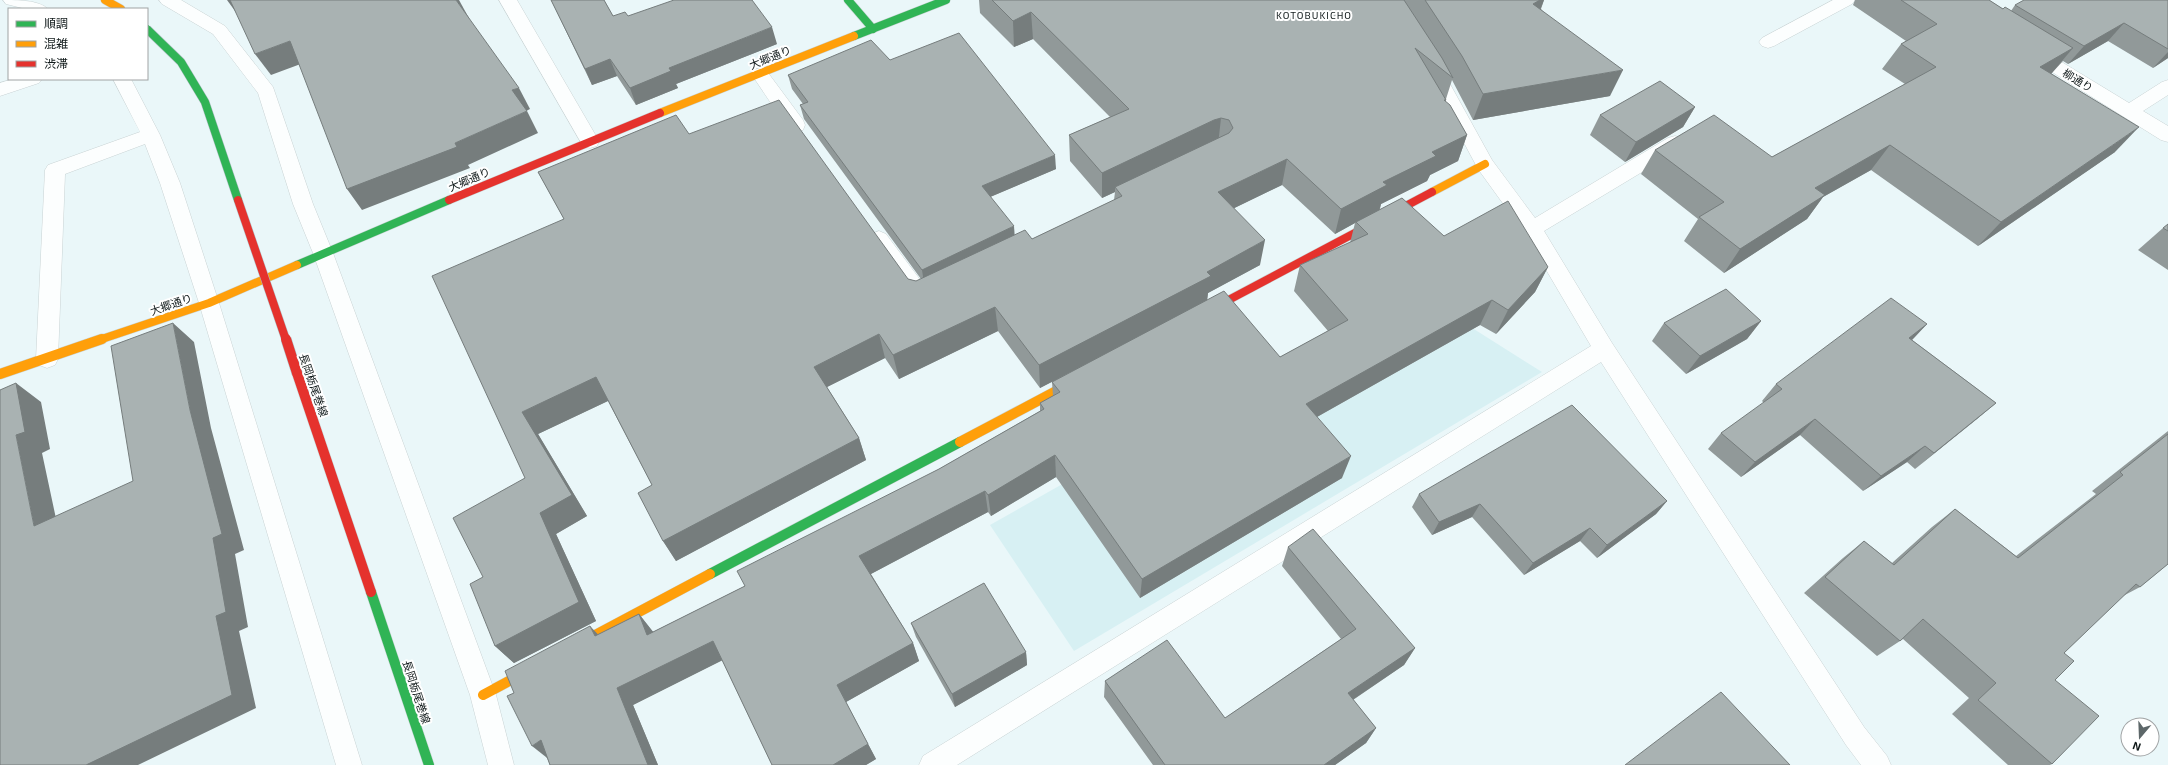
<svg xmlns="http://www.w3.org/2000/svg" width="2168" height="765" font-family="'Exo 2','Noto Sans JP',sans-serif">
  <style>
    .built { fill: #d7f0f3 }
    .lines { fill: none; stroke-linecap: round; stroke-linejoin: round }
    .street-casing { stroke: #c9d3d4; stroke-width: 1 }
    .fast-far1-casing { stroke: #c9d3d4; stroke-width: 9 }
    .fast-casing { stroke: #c9d3d4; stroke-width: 11 }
    .slow-far1-casing { stroke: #c9d3d4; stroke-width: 9 }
    .slow-casing { stroke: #c9d3d4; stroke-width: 11 }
    .jam-far1-casing { stroke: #c9d3d4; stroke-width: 9 }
    .jam-casing { stroke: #c9d3d4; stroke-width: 11 }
    .street { fill: #fcfefe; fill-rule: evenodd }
    .fast-far1 { stroke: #30b455; stroke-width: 8 }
    .fast { stroke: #30b455; stroke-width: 10 }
    .slow-far1 { stroke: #ff9f0a; stroke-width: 8 }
    .slow { stroke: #ff9f0a; stroke-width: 10 }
    .jam-far1 { stroke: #e5322d; stroke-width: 8 }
    .jam { stroke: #e5322d; stroke-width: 10 }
    .fast-bridge-casing { stroke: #b0bec4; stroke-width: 9; stroke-linecap: butt }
    .jam-bridge-far1-casing { stroke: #b0bec4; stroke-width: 9; stroke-linecap: butt }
    .jam-bridge-casing { stroke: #b0bec4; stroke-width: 11; stroke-linecap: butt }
    .fast-bridge { stroke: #30b455; stroke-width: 8 }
    .jam-bridge-far1 { stroke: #e5322d; stroke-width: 8 }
    .jam-bridge { stroke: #e5322d; stroke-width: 10 }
    .wall { fill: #919999; fill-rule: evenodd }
    .shaded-wall { fill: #767d7d }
    .building { fill: #a9b2b2; stroke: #767d7d }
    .labels { text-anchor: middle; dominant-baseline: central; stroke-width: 4; stroke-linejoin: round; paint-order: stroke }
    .far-neighbourhood-label { font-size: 10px; letter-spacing: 1px; fill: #111a1b; stroke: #fff }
    .street-label { font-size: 11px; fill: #111a1b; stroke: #fff }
  </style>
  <rect width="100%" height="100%" fill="#eaf7f9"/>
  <path class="built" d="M1409,288l133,84 -468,279 -84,-126z"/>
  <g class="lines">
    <defs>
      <g id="street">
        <path d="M3,0c14,0 36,0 45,9h-22l-20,-5z"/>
        <path d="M159,0h22l44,26 48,61 40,117 20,49 163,442 18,70h-26l-18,-70 -157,-442 -20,-49 -35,-111 -45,-59 -51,-30z"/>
        <path d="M499,0h18l82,141 -2,5 -7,2 -7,-2z"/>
        <path d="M1833,0h22l-3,4 -78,42 -6,2 -6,-2 -3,-4 3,-4z"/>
        <path d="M2031,45l6,2 92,56 33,-21 6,-2v15l-25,16 25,15v16l-7,-2 -136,-85 -3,-4 3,-4z"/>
        <path d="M1433,62l6,2 53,96 43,58 133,-80 7,-2 7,2 2,5 -2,5 -138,83 68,112 252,384 23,29 4,9h-30l-15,-20 -245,-383 -644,403h-38l4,-9 668,-410 -66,-112 -47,-65 -54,-101 3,-4z"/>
        <path d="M760,68l6,2 37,50 2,5 -2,5 -7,2 -7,-2 -35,-52 -3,-4 3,-4z"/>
        <path d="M13,79h29l-3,4 -39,13v-13z"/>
        <path d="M113,79h18l29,56 20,48 39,120 143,462h-26l-137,-462 -39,-120 -15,-39 -80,30 -7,185 -3,6 -8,3 -8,-3 -3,-6 9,-189 3,-5 92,-33z"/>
        <path d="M879,231l7,3 38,51 4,-1 7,2 3,6 -3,6 -15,6 -7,-2 -44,-63 3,-5z"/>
      </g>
      <g id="fast-far1">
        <path d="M848,0l25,29"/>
        <path d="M854,36l92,-36"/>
        <path d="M297,265l152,-65"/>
      </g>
      <g id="fast">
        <path d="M710,574l250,-132"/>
        <path d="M371,592l58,173"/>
      </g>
      <g id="slow-far1">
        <path d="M105,0l16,9"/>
        <path d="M660,113l194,-77"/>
        <path d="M1432,192l53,-28"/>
        <path d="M99,340l110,-37 88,-38"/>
      </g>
      <g id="slow">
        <path d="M0,374l102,-35"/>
        <path d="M960,442l119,-63"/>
        <path d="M571,648l139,-74"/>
        <path d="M483,695l52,-28"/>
      </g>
      <g id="jam-far1">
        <path d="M449,200l211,-87"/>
        <path d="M1204,313l228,-121"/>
      </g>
      <path id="jam" d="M297,373l74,219"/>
    </defs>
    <use href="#street" class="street-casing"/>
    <use href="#fast-far1" class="fast-far1-casing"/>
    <use href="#fast" class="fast-casing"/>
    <use href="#slow-far1" class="slow-far1-casing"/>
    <use href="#slow" class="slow-casing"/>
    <use href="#jam-far1" class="jam-far1-casing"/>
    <use href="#jam" class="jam-casing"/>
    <use href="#street" class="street"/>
    <use href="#fast-far1" class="fast-far1"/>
    <use href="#fast" class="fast"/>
    <use href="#slow-far1" class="slow-far1"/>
    <use href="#slow" class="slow"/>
    <use href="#jam-far1" class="jam-far1"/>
    <use href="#jam" class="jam"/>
    <defs>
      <path id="fast-bridge" d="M147,29l34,33 24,40 33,98"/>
      <path id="jam-bridge-far1" d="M238,200l48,140"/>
      <path id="jam-bridge" d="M286,339l11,34"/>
    </defs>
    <use href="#fast-bridge" class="fast-bridge-casing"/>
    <use href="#jam-bridge-far1" class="jam-bridge-far1-casing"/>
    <use href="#jam-bridge" class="jam-bridge-casing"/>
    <use href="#fast-bridge" class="fast-bridge"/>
    <use href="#jam-bridge-far1" class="jam-bridge-far1"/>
    <use href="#jam-bridge" class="jam-bridge"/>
  </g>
  <g class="wall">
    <path d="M551,0h53l9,16h15l149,28 -101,40 2,4 -42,17 -19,-29 -25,9z"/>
    <path d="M979,0h565l-3,9 69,87 -137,24 -21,-40 -6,19v3l21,33 -9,26 -28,14 -3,6 -46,23 -1,5 64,27 104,31 -13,25 -39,42 -16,-9 -163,92 25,61 -202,120 -84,-121 -65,39 -3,-4 -117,62 42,69 6,18 -73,41 30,57 -10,6h-94l-50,-105 -89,45 25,60h-108l-3,-7 -33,-65 84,-58 41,-21 14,18 92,-46 194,-117 101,-58v-8l13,-7 -1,-14 60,-31 -72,37 -42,-57 -99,48 -14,-21 -58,29 32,51 7,22 -190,101 -13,-20 -11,-56 -44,-84 -70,33 49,82 -31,18 40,87 -82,42 -19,-17 -12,-69 42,-99 39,-259 -26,-47 151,-38 219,145 8,2 5,-2 -117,-160 -4,-14 3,-1 -11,-15 -4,-14 102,-15 166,109 -66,28 24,38 18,4 82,-39 1,-8 -13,6 -32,-37 -1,-26 41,-18 -77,-78 -19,8 -34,-34zM1282,185l53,49 20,-11 -5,20 -50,22 -6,26 34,40 -48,26 -73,-57 1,-7 52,-28 -26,-57z"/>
    <path d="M1855,0h134l14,9 8,2 4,-6 153,-5v58l-15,10 -45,-27 -40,23 -5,-3 -12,13 64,78 -137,94 -107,-76 -48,27 -16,22 -83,54 -40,-32 14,-22 -57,-45 14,-24 117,7 133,-73 -23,-15 19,-25 5,-3 -53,-36z"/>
    <path d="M1695,107l-12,20 -58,35 -35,-27 10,-20z"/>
    <path d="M2168,224v46l-30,-20 25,-22z"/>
    <path d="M1761,321l-14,18 -61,35 -34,-33 12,-18z"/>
    <path d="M1927,324l-15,16 84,63 -81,66 -8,-7 -44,29 -63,-56 -59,42 -33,-28 13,-16 43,-30 -2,-2 14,-17z"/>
    <path d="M2168,431v133l-28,23 -17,9 -59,57 -9,27 -3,84 -2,1h-42l-56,-51 17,-16 -66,-59 -3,2 -23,15 -73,-63 39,-35 21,-17 28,22 40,-36 23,-18 61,47 80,-62 -4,-3z"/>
    <path d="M1419,494l248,7 -11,13 -59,44 -17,-17 -56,34 -52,-58 -40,18 -20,-28z"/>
    <path d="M1288,547l127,101 -11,17 -51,35 23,28 -10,15 -31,22h-182l-49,-68 1,-16 120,37 116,-79 -59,-73z"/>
    <path d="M911,623l115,29 1,13 -72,42 -39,-70z"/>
  </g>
  <g class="shaded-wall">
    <path d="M227,0h3l13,22z"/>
    <path d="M456,0h3l11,20z"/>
    <path d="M1540,0h4l-9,23 -2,-19z"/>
    <path d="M1031,12l2,27 -19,8 -1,-26z"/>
    <path d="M2124,23l-16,18 -40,23 16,-18z"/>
    <path d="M772,27l5,17 -101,40 2,4 -42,17 -6,-17 39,-20z"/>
    <path d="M290,41l16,21 -35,13 -16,-21z"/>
    <path d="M2073,48l-22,26 -11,-7z"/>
    <path d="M2168,52v6l-15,10z"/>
    <path d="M610,59l7,17 -25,9 -7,-16z"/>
    <path d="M1623,70l-13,26 -137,24 10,-26z"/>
    <path d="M519,88l11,21 -6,3 -12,-22z"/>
    <path d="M1695,107l-12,20 -58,35 11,-20z"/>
    <path d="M527,111l11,22 -70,32 2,3 -108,42 -15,-21 108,-46z"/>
    <path d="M1221,118l-3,27 -103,42v5l-13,6v-25l112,-53z"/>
    <path d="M2139,127l-24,25 -137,94 23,-24z"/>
    <path d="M1467,135l-9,26 -28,14 -3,6 -46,23 -2,7 -23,11 -1,1 -20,11 6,-25 42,-27 49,-30z"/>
    <path d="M1890,145l-19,25 -48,27 -16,22 -83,54 16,-24 75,-61z"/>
    <path d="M1055,155l1,14 -73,31 -1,-14z"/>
    <path d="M1287,159l-5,26 -68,33 4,-26z"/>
    <path d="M1014,226l1,14 -91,43 -2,-13z"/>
    <path d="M1265,240l-5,25 -52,28 -1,8 -167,87 -1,-23 168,-93z"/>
    <path d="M1548,267l-13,25 -39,42 12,-24z"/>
    <path d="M1492,300l-12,25 -181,102 7,-23z"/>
    <path d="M995,307l3,24 -99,48 -6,-24z"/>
    <path d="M1761,321l-14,18 -61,35 14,-18z"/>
    <path d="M173,323l21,19 17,86 33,122 -9,4 13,73 -9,4 17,77 -118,57h-52l130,-149 -26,-206z"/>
    <path d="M1927,324l-17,18 -1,-4z"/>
    <path d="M879,334l6,24 -64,32 -7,-23z"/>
    <path d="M596,377l14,23 -72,34 49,82 -31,18 40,87 -82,42 -19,-17 45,-133 -18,-101z"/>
    <path d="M16,383l25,19 9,47 -8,4 19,89 -27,-16 -18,-91z"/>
    <path d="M1996,403l-19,16 -62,50 19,-16z"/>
    <path d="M1815,419l-15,16 -59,42 14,-15z"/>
    <path d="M859,438l7,22 -190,101 -13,-20z"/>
    <path d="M1925,446l-18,16 -44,29 18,-15z"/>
    <path d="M1055,455l1,22 -65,39 -3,-21z"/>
    <path d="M1351,456l-9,22 -202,120 2,-19z"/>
    <path d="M985,491l3,21 -121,64 -8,-20z"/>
    <path d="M1667,501l-11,13 -59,44 10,-13z"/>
    <path d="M1480,504l-8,13 -40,18 7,-13z"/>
    <path d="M1590,528l-10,13 -56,34 9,-12z"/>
    <path d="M639,614l15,19 -7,2z"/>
    <path d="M590,626l17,18 -12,-8z"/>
    <path d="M713,641l12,18 -92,46 25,60h-10l-31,-77z"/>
    <path d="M913,643l6,18 -73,41 -9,-17z"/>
    <path d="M1415,648l-11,17 -65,44 9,-16z"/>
    <path d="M1026,652l1,13 -72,42 -3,-13z"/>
    <path d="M1376,728l-10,15 -31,22h-11z"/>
    <path d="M541,740l10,21 -19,-15z"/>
    <path d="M868,744l8,15 -10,6h-33z"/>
  </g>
  <g class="building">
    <path d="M230,0h226l63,88 -7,2 15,21 -72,32 2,4 -110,42 -57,-148 -35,13z"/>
    <path d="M551,0h53l9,16 12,-4 3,4 46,-16h78l20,27 -103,41 2,3 -41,17 -20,-29 -25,10z"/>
    <path d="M992,0h412l38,58 11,20 -38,-30 31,52h-2l6,5 17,30 -35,17 4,4 -53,26 4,3 -46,24 -54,-50 -69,33 47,48 -58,32 4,4 -172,89 -44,-58 -102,48 -14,-21 -65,33 45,71 -196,103 -25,-48 14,-8 -56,-108 -74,35 50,83 -32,18 39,89 -84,44 -25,-62 13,-7 -30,-59 72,-40 -93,-202 132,-57 -26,-47 138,-57 13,19 90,-34 129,179 8,2 109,-51 7,9 90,-43 -7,-9 114,-54 4,-5 -4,-8 -8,-2 -7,2 -112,53 -33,-38 60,-26 -98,-97 -18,9z"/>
    <path d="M1425,0h115l-7,4 90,66 -140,24 -21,-38z"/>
    <path d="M1901,0h88l14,9 2,-2 68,41 -33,19 99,60 -138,95 -111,-77 -75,43 10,7 -85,54 -41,-32 25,-15 -69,-52 59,-35 58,42 164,-90 -35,-23 36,-20z"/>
    <path d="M2024,0h144v49l-44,-26 -40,23 -69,-41z"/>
    <path d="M959,33l96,122 -73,31 32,40 -92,44 -122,-165 8,-3 -20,-27 83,-35 19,20z"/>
    <path d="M1660,81l35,26 -59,35 -36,-27z"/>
    <path d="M1402,198l42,38 64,-35 40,66 -40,43 -16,-10 -186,104 45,52 -209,123 -87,-124 -67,40 -3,-4 -126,65 54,87 -76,42 31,59 -35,21h-61l-59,-124 -96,47 31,77h-98l-9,-25 -9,6 -25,-50 7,-3 -9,-22 85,-45 5,10 44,-22 8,21 98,-49 -8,-15 202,-102 105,-60 -4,-6 20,-11 -8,-10 172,-91 56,66 68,-37 -48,-55 68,-31 -12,-12z"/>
    <path d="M2168,224v7l-5,-3z"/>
    <path d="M1726,289l35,32 -61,35 -36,-33z"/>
    <path d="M1891,298l36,26 -18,14 87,65 -62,50 -9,-7 -44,30 -66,-57 -60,43 -34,-29 61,-44 -6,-5z"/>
    <path d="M173,323l17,87 32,124 -9,4 13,74 -10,4 16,79 -146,70h-86v-375l16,-7 9,49 -9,3 18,91 99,-45 -22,-135z"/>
    <path d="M1572,405l95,96 -60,44 -17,-17 -57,35 -53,-59 -41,18 -20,-28z"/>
    <path d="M2168,434v130l-28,23 -4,-3 -72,69 10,8 -19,19 44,36 -47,48 -74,-64 18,-17 -73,-64 -23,22 -75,-64 39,-36 30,24 61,-56 63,49 105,-83 -3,-3z"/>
    <path d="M1313,529l102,119 -67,45 28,35 -52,37h-159l-60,-84 62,-41 58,78 131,-89 -68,-82z"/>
    <path d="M984,583l42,69 -74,42 -41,-71z"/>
    <path d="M1721,692l69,73h-165z"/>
  </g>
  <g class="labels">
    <g class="far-neighbourhood-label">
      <text x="1314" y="15">KOTOBUKICHO</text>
    </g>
    <g class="street-label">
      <text transform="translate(770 57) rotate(-22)">大郷通り</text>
      <text transform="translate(2078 80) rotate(31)">柳通り</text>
      <text transform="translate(469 179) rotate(-23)">大郷通り</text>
      <text transform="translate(171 304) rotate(-19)">大郷通り</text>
      <text transform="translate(314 385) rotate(71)">長岡栃尾巻線</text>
      <text transform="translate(417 692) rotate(72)">長岡栃尾巻線</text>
    </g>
  </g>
  <rect x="8" y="8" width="140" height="72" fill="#ffffff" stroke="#a0a3a4"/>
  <rect x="16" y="21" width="20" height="6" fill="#30b455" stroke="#a0a3a4"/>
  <text x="44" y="28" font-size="12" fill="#111a1b">順調</text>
  <rect x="16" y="41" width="20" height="6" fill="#ff9f0a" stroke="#a0a3a4"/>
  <text x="44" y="48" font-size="12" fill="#111a1b">混雑</text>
  <rect x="16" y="61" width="20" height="6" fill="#e5322d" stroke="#a0a3a4"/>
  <text x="44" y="68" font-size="12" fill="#111a1b">渋滞</text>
  <g transform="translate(2140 737) rotate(199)"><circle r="19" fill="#ffffff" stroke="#a0a3a4"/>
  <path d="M0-3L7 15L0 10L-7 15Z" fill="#5d6769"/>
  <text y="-6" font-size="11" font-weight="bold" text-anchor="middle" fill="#111a1b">N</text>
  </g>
</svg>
